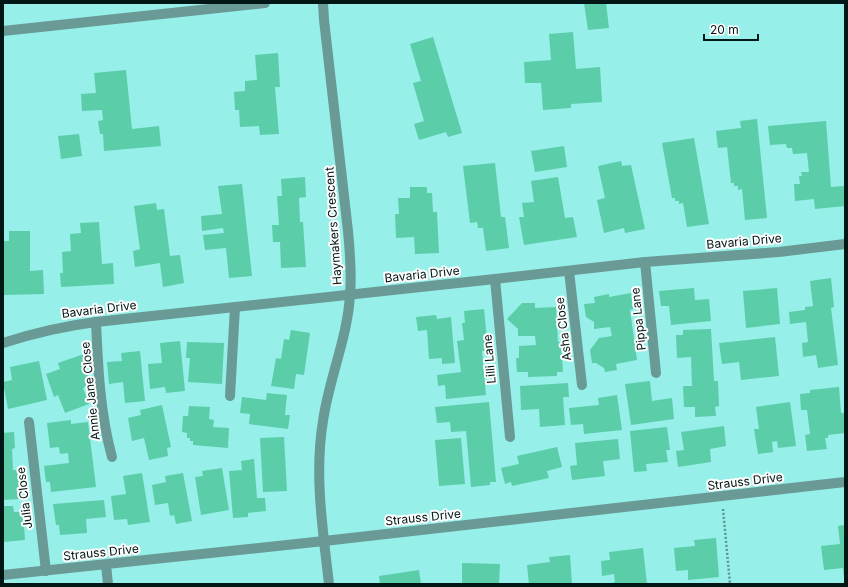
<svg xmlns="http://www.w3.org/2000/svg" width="848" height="587" font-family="Inter,sans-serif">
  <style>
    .building { fill: #5bcda9 }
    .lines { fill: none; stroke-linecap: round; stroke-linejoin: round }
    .path { stroke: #599793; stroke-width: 2.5; stroke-dasharray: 2 2; stroke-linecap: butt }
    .minor { stroke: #699a96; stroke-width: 10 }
    .labels { text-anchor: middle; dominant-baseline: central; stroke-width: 4; stroke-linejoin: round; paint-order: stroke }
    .street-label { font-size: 12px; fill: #001715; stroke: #fdfdfd }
  </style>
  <rect width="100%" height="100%" fill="#96efe9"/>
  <g class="building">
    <path d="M584,3h22l3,25 -21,2z"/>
    <path d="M573,32l3,37 24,-2 2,35 -31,2v4l-28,2 -2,-27h-16l-1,-21 27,-2 -2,-26z"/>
    <path d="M433,37l29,96 -14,4 -2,-5 -27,8 -5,-16 10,-3 -11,-38 8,-2 -11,-37z"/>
    <path d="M278,53l2,34h-5l4,47 -19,1 -1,-9 -19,1 -1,-17h-4l-1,-18 11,-1v-10l12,-1 -2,-25z"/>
    <path d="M126,70l6,59 27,-3 2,20 -57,5 -1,-17h-3l-2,-13 5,-1 -1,-10 -20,1 -1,-17 15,-1 -2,-20z"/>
    <path d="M757,119l10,99 -22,2 -3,-31 -4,1v-4h-4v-3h-3l-4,-36 -9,1 -2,-17 25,-3 -1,-7z"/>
    <path d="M826,121l5,66 13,-1 1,20 -30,3 -1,-10 -19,2 -1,-17h6l-1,-8h3l-1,-4h8l-2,-19 -14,1 -1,-6h-5l-1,-4 -16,1 -2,-19z"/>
    <path d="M79,134l3,22 -21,3 -3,-23z"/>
    <path d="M694,138l15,86 -22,3 -4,-24 -4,1v-3h-4v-3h-3l-10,-55z"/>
    <path d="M564,146l3,21 -32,5 -4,-21z"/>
    <path d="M621,161l1,5 9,-1 14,64 -20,4 -1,-5 -20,5 -7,-33 8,-2 -7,-32z"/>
    <path d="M495,163l6,54h4l4,31 -23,3 -3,-23h-5l-1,-6 -7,1 -7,-57z"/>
    <path d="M305,177l1,20 -7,1 1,24h3l3,45 -25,1 -1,-26h-7l-1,-17h7l-2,-29h5l-1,-17z"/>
    <path d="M558,177l7,41 8,-1 4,20 -53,8 -5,-28h5l-2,-14 12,-1 -3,-21z"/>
    <path d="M242,184l10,92 -23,2 -3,-30 -21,2 -2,-15 21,-2 -1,-5 -21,3 -1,-15 21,-2 -4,-28z"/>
    <path d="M410,187h17v6h5l1,19h4l2,41 -24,1 -1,-17 -18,1 -1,-24h4l-1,-16h12z"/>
    <path d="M156,203l1,7 7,-1 6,47 10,-1 4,28 -21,4 -3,-24 -25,4 -2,-16 7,-2 -6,-43z"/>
    <path d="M99,222l3,42 11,-1 1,21 -53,3 -1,-14h3l-1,-21 9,-1 -1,-17 11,-1 -1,-10z"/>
    <path d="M9,231h21v40l13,-1 1,24 -41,1v-54h6z"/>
    <path d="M831,278l3,29 -3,1 7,57 -20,3 -2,-13 -13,2 -1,-14 6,-1 -2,-20 -16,2 -1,-12 16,-2v-3l8,-1 -3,-25z"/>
    <path d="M694,288l1,12 14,-1 2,22 -40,4 -2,-19h-8l-2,-15z"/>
    <path d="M777,288l3,36 -34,4 -3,-37z"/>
    <path d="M631,293l2,16 -3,1 7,50 -21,4 1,6 -12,2 -1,-4 -8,-5h-4l-2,-13 9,-12 13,-2 -2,-9 -16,2v-7l-8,-5 -2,-13 11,-1 -1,-6 15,-3v3z"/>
    <path d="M522,303h13v5l21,-1 2,35h3l2,30h-6v4l-29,1v-5h-11l-1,-14h3v-12l17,-1 -1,-9h-17v-7l-11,-10z"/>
    <path d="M484,309l4,42h-6l4,44 -40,4 -1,-14 -7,1 -1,-11 24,-3 -4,-31 7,-1 -2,-17h3l-1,-12z"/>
    <path d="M436,315l1,4 14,-2 4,46 -13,1v-6l-13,1 -2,-29 -9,1 -2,-14z"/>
    <path d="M711,329l3,52h4l1,25 -4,1 1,9 -21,1v-10h-11l-1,-21h9l-1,-29 -14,1 -1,-23h7v-5z"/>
    <path d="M291,330l19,3 -6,42 -8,-1 -2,15 -23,-3 5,-28 5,1 3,-20 5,1z"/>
    <path d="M775,337l4,39 -38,4 -2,-18 -17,2 -3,-21z"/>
    <path d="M180,341l5,50 -19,2 -1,-6 -15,2 -2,-25 14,-1 -2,-20z"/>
    <path d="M187,342l37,1 -2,41 -34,-2 2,-24h-4z"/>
    <path d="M140,351l5,50 -20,2 -2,-21 -14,2 -2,-22 15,-1 -1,-8z"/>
    <path d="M84,354l3,8 -4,2 8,20 -8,4 6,16 -24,9 -7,-18 -4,2 -8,-23 14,-5 -2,-6z"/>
    <path d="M39,361l8,39 -39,9 -5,-27 9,-2 -2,-13z"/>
    <path d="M650,381l2,20 20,-3 2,21 -43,6 -6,-41z"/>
    <path d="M568,383l1,14h-6l2,28 -25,2 -1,-18 -18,1 -1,-24z"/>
    <path d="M839,387l2,26h4v20l-17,2v3h-3l2,11 -20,2 -2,-16 5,-1 -3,-24h-6l-1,-16 10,-1v-3z"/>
    <path d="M267,393l20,2 -2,20h5l-2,14 -39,-5 1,-10 -10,-1 2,-16 24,3z"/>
    <path d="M617,395l5,35 -38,4 -1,-10 -12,1 -2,-17 30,-3 -1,-7z"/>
    <path d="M489,402l7,80h-6v3l-19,2 -5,-56 -15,1 -1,-10 -13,1 -2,-16z"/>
    <path d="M790,402l6,44 -18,2 -1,-7 -5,1 1,10 -15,2 -4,-25h5l-3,-22z"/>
    <path d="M162,405l9,42 -4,1 1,8 -19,4 -5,-22 -12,3 -4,-23 13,-3 -1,-5z"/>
    <path d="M189,406l21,1 -1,12 5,1 -1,7 16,1 -1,20 -35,-3v-4h-3v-3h-3v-5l-5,-1 1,-16h5z"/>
    <path d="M71,420v4l17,-2 8,65 -45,5 -1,-10h-4l-2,-16 25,-3 -1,-10 -8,1 -1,-7 -9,1 -3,-25z"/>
    <path d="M724,426l2,20 -16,3 1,13 -33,5 -2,-16 8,-1 -3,-18z"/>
    <path d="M667,427l3,23h-4l2,12 -22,2 1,7 -13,1 -4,-41z"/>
    <path d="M14,432l1,16 -3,1 1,21h5l2,29 -17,1v-67z"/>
    <path d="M284,437l3,54 -24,1 -3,-54z"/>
    <path d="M461,438l4,46 -26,2 -4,-46z"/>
    <path d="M618,439l2,20 -17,2 2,15 -33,4 -2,-14 7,-1 -2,-22z"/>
    <path d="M557,447l5,20 -15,4 2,7 -37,8 -1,-4 -6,2 -4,-16 18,-4 -2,-8z"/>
    <path d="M254,459l3,39h8l1,13 -18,2v4l-15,1 -4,-47 13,-1 -1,-9z"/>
    <path d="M222,468l7,42 -28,5 -6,-38 8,-1 -1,-5z"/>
    <path d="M142,473l8,49 -22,3 -1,-6 -13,1 -3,-24 15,-2 -3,-18z"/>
    <path d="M183,473l9,48 -16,3 -2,-9 -4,1 -2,-13 -13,2 -3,-20 14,-3 -1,-6z"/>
    <path d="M104,500l2,17 -20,2 1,14 -27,2 -1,-10h-3l-3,-21z"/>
    <path d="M3,506h10l1,6h9l2,28 -22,2z"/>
    <path d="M845,525v53h-1l-1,-10 -19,2 -3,-24 19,-2 -2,-18z"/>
    <path d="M716,538l3,39 -31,3v-10l-12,1 -2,-23 21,-2 -1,-6z"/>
    <path d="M643,548l4,36h-39l7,-2 -1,-8 -12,2 -1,-15 9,-1 -1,-8z"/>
    <path d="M570,555l2,29h-43l-2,-19 23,-3 -1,-5z"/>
    <path d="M462,563l38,1 -1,20h-37z"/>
    <path d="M419,570l2,14h-41l-1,-8z"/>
  </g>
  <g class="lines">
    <path class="path" d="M723,509l7,75"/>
    <g class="minor">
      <path d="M323,3l1,17 24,211c2,21 4,42 2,63 -2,43 -21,84 -27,127 -9,54 0,110 6,163"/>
      <path d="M3,31l262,-28"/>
      <path d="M645,262l11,111"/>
      <path d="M569,271l13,114"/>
      <path d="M495,279l15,158"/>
      <path d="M96,322c2,45 4,92 16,135"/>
      <path d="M3,343c31,-10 61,-17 93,-21l399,-43 150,-17 134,-10 66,-8"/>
      <path d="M230,396l5,-89"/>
      <path d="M29,422l17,149"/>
      <path d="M106,565l2,19"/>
      <path d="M3,575l321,-34 521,-59"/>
    </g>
  </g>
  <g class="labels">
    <g class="street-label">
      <text transform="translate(333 226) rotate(-94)">Haymakers Crescent</text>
      <text transform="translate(744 241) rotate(-5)">Bavaria Drive</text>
      <text transform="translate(422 274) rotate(-6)">Bavaria Drive</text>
      <text transform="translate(99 309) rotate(-7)">Bavaria Drive</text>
      <text transform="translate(638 319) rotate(-96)">Pippa Lane</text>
      <text transform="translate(563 329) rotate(-97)">Asha Close</text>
      <text transform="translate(489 359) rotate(-95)">Lilli Lane</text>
      <text transform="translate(90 391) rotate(-96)">Annie Jane Close</text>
      <text transform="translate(745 481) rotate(-7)">Strauss Drive</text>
      <text transform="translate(24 498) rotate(-97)">Julia Close</text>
      <text transform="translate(423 517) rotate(-6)">Strauss Drive</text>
      <text transform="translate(101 552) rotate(-6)">Strauss Drive</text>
    </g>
  </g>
  <rect width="848" height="587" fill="none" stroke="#001715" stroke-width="8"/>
  <path d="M704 34v6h54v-6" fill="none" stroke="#001715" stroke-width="2"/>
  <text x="710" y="34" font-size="12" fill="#001715" stroke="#fdfdfd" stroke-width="3" paint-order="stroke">20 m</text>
</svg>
